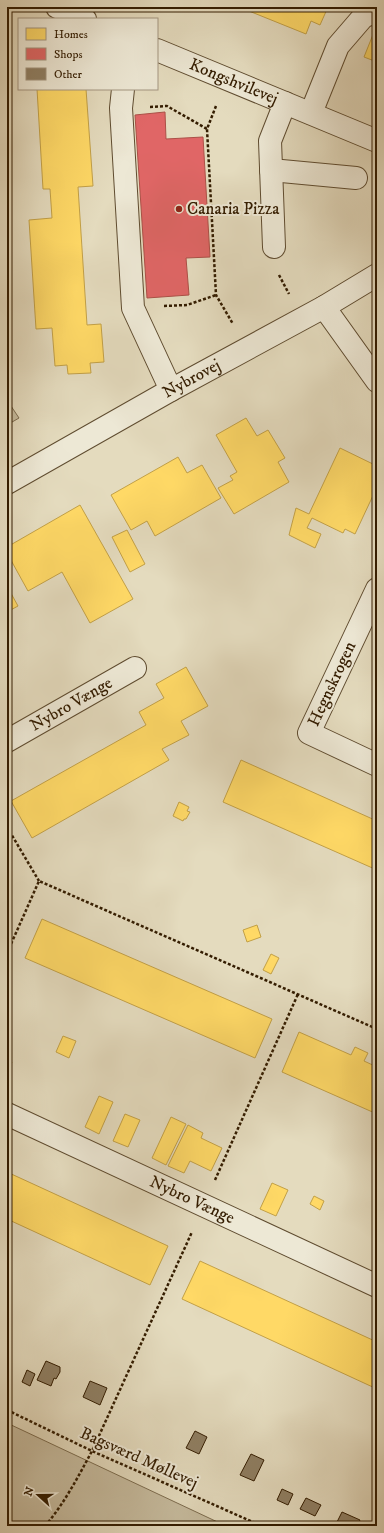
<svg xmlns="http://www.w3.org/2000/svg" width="384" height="1533" font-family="'IM FELL DW Pica',serif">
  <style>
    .green { fill: #c6bb9e; stroke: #7c6c4f }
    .homes { fill: #ffd966; stroke: #c2a047 }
    .shops { fill: #e06666; stroke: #ac5047 }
    .building { fill: #8f7f63; stroke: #331c00 }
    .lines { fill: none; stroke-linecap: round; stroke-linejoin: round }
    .minor-casing { stroke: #5f4c30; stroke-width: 24 }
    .path { stroke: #331c00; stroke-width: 2.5; stroke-dasharray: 3 2; stroke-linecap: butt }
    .minor { stroke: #ede8d5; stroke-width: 22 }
    .poi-dot { fill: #8f2418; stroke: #ede8d5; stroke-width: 1.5 }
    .labels { text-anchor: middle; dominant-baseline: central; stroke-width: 4; stroke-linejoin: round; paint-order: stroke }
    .street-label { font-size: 17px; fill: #331c00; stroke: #ede8d5 }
    .poi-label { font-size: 17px; fill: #331c00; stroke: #ede8d5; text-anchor: start }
  </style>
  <rect width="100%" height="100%" fill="#e4dbbe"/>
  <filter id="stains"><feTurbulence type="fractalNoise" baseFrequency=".005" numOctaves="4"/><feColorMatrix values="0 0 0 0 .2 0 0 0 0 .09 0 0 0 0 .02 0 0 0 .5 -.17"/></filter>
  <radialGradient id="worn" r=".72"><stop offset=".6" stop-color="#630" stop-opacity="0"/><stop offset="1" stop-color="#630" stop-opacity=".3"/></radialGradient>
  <g class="green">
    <path d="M7,400l12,18 -12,7z"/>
    <path d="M7,1423l219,103h-219z"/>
  </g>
  <g class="homes">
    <path d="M239,7h89l-8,18 -9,-4 -5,13z"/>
    <path d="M376,27h1v35l-13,-5z"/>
    <path d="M37,89h49l7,97 -15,1 9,138 14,-1 3,38 -14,1 1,10 -23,1 -1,-9 -12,1 -3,-38 -16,1 -7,-109 23,-2 -2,-29h-7z"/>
    <path d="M246,418l11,18 11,-6 17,28 -7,4 11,20 -55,32 -16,-26 15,-8 -3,-4 7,-4 -21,-37z"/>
    <path d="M340,448l37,18v21l-22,47 -10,-5 -2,4 -31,-15 -5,10 14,6 -6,14 -26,-13 7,-27 13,6z"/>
    <path d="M178,457l9,16 15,-8 19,33 -66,38 -8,-15 -16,9 -20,-35z"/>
    <path d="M80,505l53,94 -43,24 -28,-51 -34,19 -21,-38v-6z"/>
    <path d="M127,530l18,34 -15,8 -18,-35z"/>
    <path d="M7,586l11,20 -11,6z"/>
    <path d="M186,667l22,39 -27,15 8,14 -27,14 7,11 -137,78 -21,-37 135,-76 -7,-13 25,-14 -8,-14z"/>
    <path d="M241,760l136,61v49l-154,-68z"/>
    <path d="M179,802l10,5 -2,4 3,1 -4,7h-2l-1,2 -10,-5z"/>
    <path d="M42,919l230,100 -17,39 -230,-100z"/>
    <path d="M257,925l4,12 -14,5 -4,-12z"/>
    <path d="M271,954l8,4 -8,16 -8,-4z"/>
    <path d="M299,1032l52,23 4,-8 13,6 -4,8 13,6v47l-95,-42z"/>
    <path d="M63,1036l13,5 -7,17 -13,-6z"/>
    <path d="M7,1060l5,2 -5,10z"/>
    <path d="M99,1096l14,6 -14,32 -14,-7z"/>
    <path d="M125,1114l15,6 -12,27 -15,-6z"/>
    <path d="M171,1117l15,7 -20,41 -14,-7z"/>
    <path d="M188,1125l15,8 -2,5 21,10 -11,23 -21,-10 -6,12 -16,-7z"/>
    <path d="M7,1172l161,74 -18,39 -143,-66z"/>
    <path d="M272,1183l16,7 -12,26 -16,-7z"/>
    <path d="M314,1196l10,5 -4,9 -10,-6z"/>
    <path d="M200,1261l177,81v47l-195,-90z"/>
  </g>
  <path class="shops" d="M165,112l1,27 37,-2 7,120 -24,1 3,37 -42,3 -12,-183z"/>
  <g class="building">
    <path d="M46,1361l14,6v5l-4,7 -2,-1 -3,8 -14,-6z"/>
    <path d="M27,1370l8,4 -5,12 -8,-4z"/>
    <path d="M90,1381l17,7 -7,17 -17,-8z"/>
    <path d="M195,1431l12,6 -8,17 -13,-6z"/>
    <path d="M251,1454l13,6 -10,21 -14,-6z"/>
    <path d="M282,1489l11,5 -5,11 -11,-5z"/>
    <path d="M306,1498l15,7 -6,11 -15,-7z"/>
    <path d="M342,1512l18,8 -3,6h-17l-4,-2z"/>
  </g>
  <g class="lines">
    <defs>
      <g id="minor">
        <path d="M57,7l28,12"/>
        <path id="s1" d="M157,50l220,91"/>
        <path d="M123,89l-2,19 12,200 38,82"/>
        <path d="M311,113l27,-67 25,-29 14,-6"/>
        <path d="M271,170l85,8"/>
        <path d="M274,247l-4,-106 15,-38"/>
        <path d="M324,307l53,74"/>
        <path id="s2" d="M7,483l164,-93 153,-83 53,-32"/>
        <path d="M377,589l-68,144 68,32"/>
        <path id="s3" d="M7,741l128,-73"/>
        <path id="s4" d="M7,1114l370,172"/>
      </g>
    </defs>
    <use href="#minor" class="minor-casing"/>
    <g class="path">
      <path d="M216,106l-9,23 9,166 17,29"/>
      <path d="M150,107l17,-1 40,23"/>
      <path d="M279,275l10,19"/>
      <path d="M164,306l23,-1 29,-10"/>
      <path d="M7,827l32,54"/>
      <path d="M7,953l32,-72 338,148"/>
      <path d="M215,1180l83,-186"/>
      <path d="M7,1410l85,41 170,75"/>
      <path d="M45,1526c19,-22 33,-49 47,-75l100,-219"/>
      <path d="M372,1526l5,-12"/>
    </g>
    <use href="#minor" class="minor"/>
  </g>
  <circle class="poi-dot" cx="179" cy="209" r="4"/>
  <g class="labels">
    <g class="street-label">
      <text stroke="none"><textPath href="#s1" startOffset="83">Kongshvilevej</textPath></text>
      <text stroke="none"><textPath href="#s2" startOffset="212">Nybrovej</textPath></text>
      <text transform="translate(332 684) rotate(-65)">Hegnskrogen</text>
      <text stroke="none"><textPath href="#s3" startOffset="74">Nybro Vænge</textPath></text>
      <text stroke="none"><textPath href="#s4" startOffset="204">Nybro Vænge</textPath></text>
      <text transform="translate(139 1458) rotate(24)">Bagsværd Møllevej</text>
    </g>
    <g class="poi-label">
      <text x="187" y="209">Canaria Pizza</text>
    </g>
  </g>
  <rect width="384" height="1533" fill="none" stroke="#e4dbbe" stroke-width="24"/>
  <rect x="8" y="8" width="368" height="1517" fill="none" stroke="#331c00" stroke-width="2"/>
  <rect x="12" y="12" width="360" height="1509" fill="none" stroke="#331c00"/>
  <rect x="18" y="18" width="140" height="72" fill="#ede8d5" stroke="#a39680"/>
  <rect x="26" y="28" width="20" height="12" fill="#ffd966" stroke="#a39680"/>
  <text x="54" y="38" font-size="12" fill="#331c00">Homes</text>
  <rect x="26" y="48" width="20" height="12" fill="#e06666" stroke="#a39680"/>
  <text x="54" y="58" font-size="12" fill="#331c00">Shops</text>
  <rect x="26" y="68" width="20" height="12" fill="#8f7f63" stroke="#a39680"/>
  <text x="54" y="78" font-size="12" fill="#331c00">Other</text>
  <g transform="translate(38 1495) rotate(291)" stroke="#ede8d5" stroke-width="3" paint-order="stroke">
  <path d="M0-3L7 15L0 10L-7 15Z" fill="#331c00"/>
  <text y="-6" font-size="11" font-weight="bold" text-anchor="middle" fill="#331c00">N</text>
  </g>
  <rect width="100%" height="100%" filter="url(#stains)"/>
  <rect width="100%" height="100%" fill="url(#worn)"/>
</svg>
